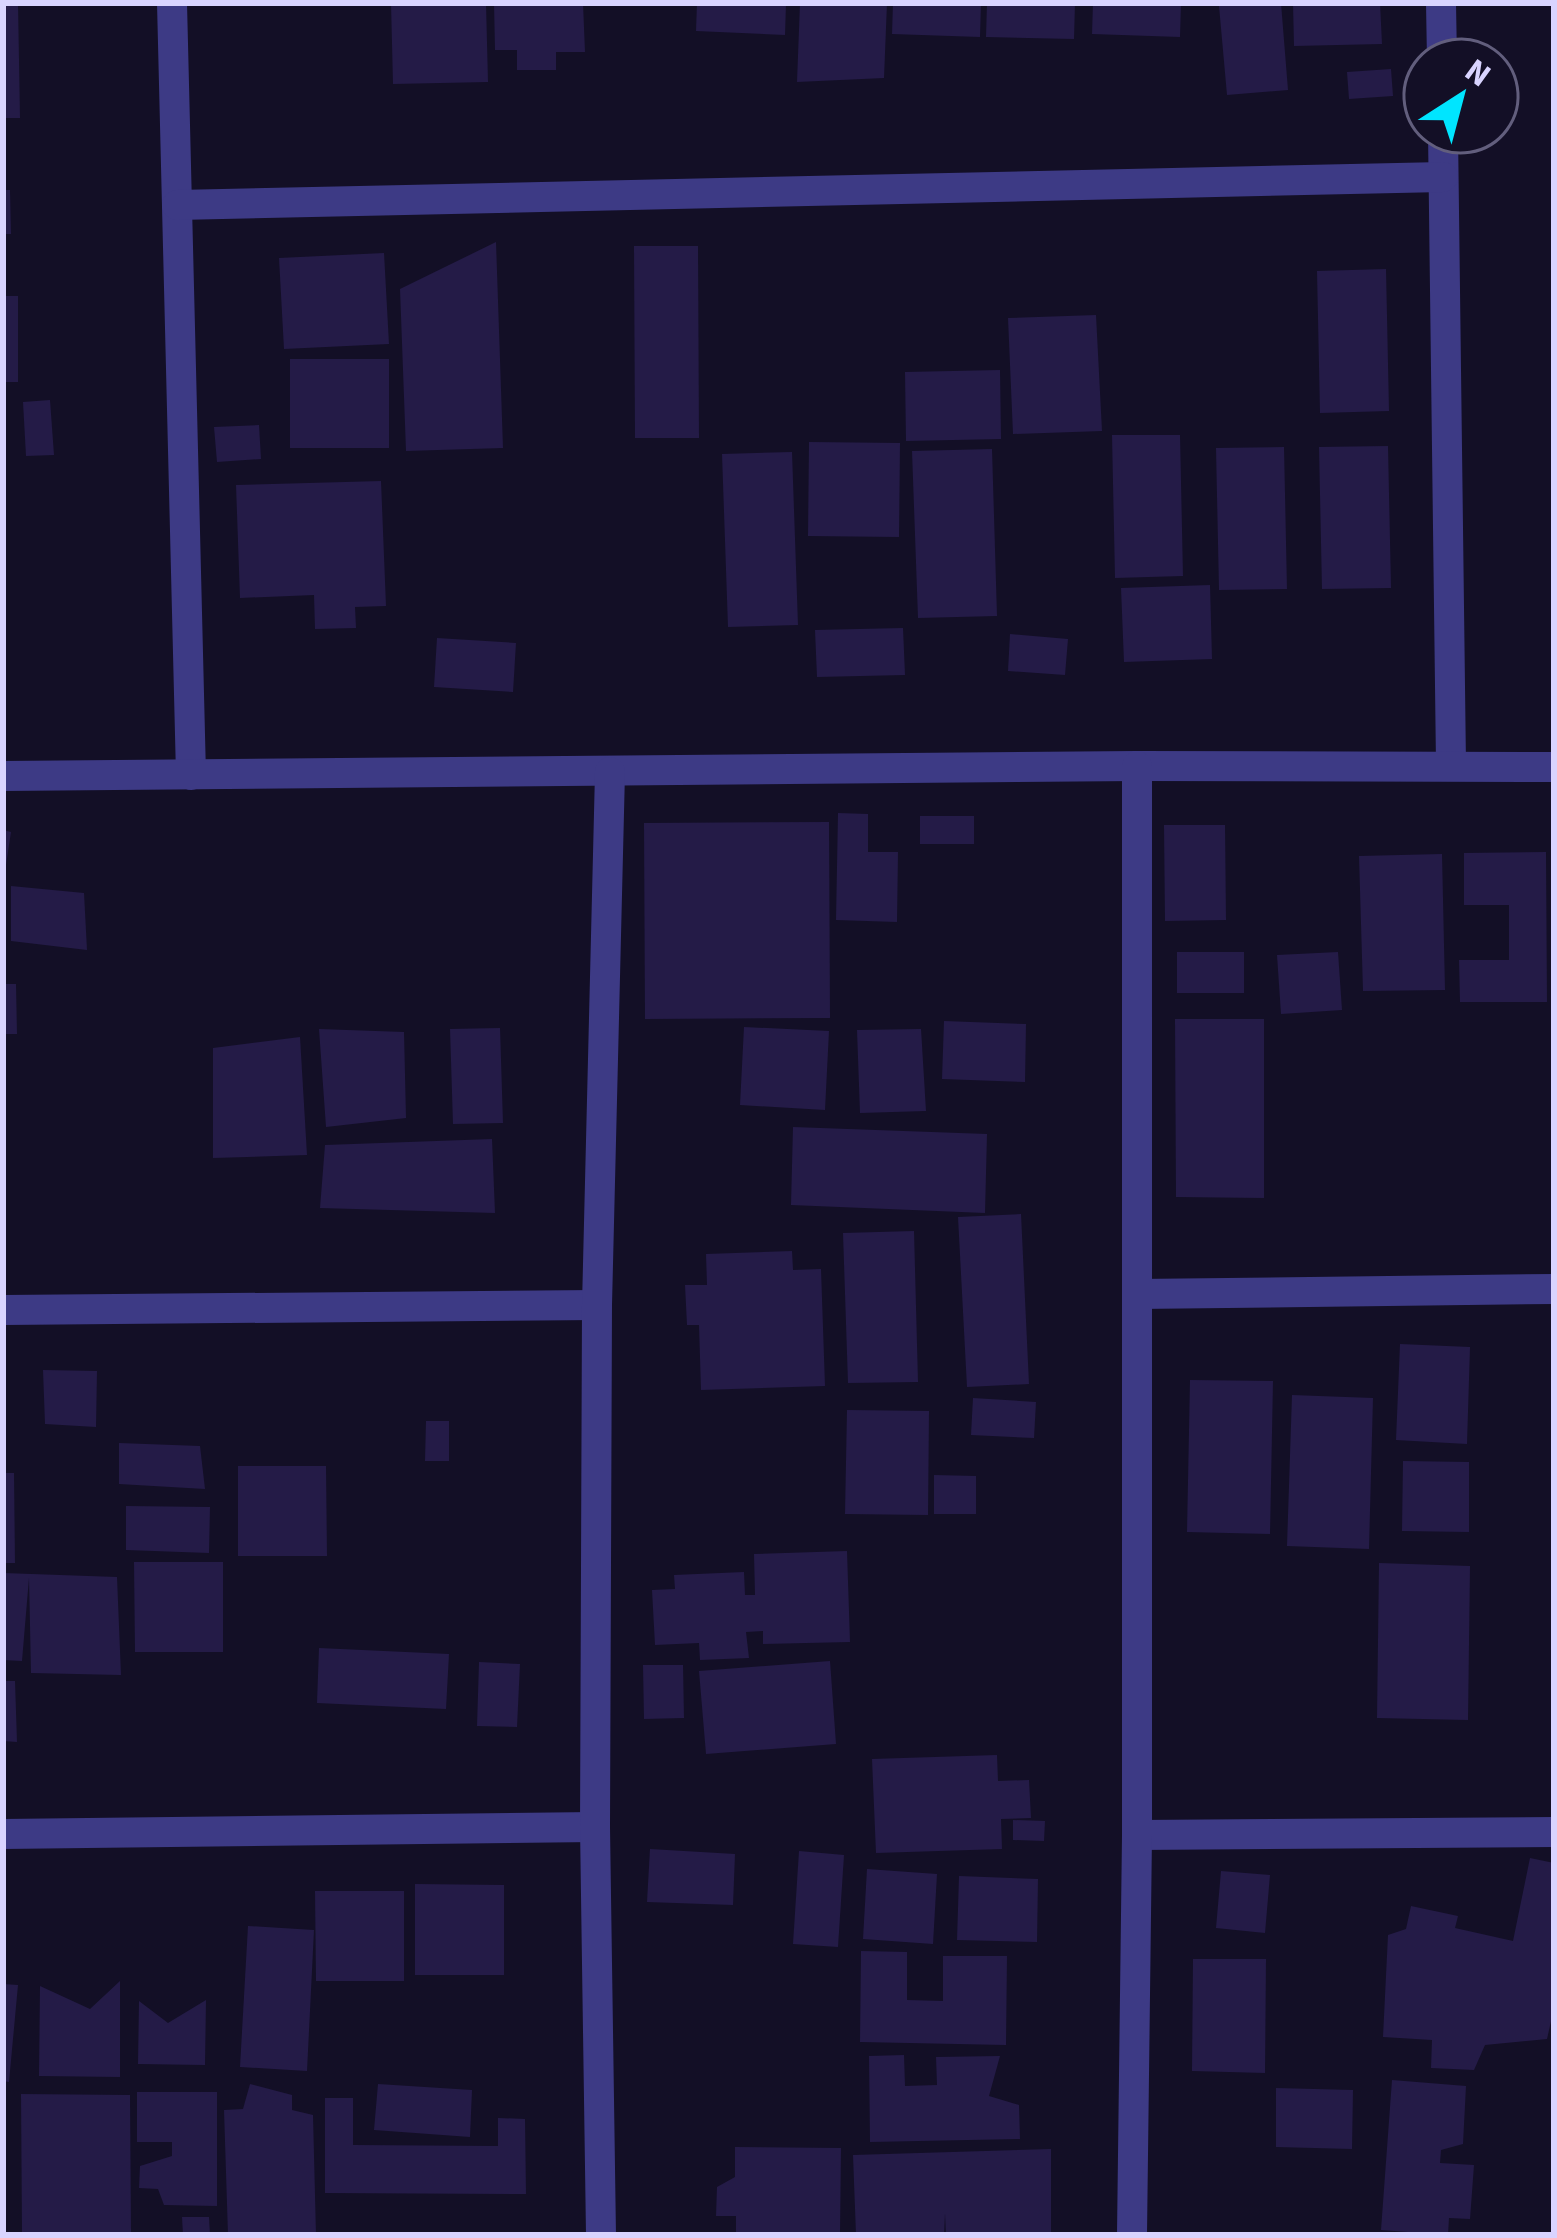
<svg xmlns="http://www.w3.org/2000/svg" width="1557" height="2238" font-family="'Source Sans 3',sans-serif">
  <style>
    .building { fill: #241b47 }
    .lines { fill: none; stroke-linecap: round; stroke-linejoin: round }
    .minor { stroke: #3d3a85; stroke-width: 30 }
  </style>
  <rect width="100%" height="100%" fill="#130f26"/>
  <g class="building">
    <path d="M3,3h15l2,115h-17z"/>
    <path d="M391,3h95l2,79 -95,2z"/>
    <path d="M494,3h89l2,49h-29v18h-39v-20h-22z"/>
    <path d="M697,3h89l-1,32 -89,-4z"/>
    <path d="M800,3h87l-3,75 -87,4z"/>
    <path d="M893,3h88l-1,34 -88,-3z"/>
    <path d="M987,3h88l-1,36 -88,-2z"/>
    <path d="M1093,3h88l-1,34 -88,-3z"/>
    <path d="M1250,3h31l7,87 -61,5 -8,-89z"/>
    <path d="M1293,3h87l2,41 -88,2z"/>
    <path d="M1391,69l2,27 -44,3 -2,-27z"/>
    <path d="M3,190h7l1,44h-8z"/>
    <path d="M496,242l7,206 -97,3 -6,-162z"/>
    <path d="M634,246h64l1,192h-64z"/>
    <path d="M384,253l5,91 -105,5 -5,-91z"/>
    <path d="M1386,269l3,142 -69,2 -3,-142z"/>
    <rect x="3" y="296" width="15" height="86"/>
    <path d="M1096,315l6,116 -89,3 -5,-116z"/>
    <rect x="290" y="359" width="99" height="89"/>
    <path d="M1000,370l1,69 -95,2 -1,-69z"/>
    <path d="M50,400l4,55 -28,1 -3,-54z"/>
    <path d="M259,425l2,34 -44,3 -3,-35z"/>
    <path d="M1112,435h68l3,141 -68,2z"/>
    <path d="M809,442l91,1 -1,94 -91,-1z"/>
    <path d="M1388,446l3,142 -69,1 -3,-142z"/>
    <path d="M1284,447l3,142 -68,1 -3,-142z"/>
    <path d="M992,449l5,167 -79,2 -6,-167z"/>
    <path d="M792,452l6,173 -70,2 -6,-173z"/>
    <path d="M381,481l5,125 -31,1 1,21 -41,1 -1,-34 -74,3 -4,-113z"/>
    <path d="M1210,585l2,74 -88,3 -3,-74z"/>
    <path d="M903,628l2,47 -88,2 -2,-47z"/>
    <path d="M1010,634l58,5 -3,36 -57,-4z"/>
    <path d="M437,638l79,5 -3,49 -79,-5z"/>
    <path d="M838,813l30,1v38h30l-1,70 -61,-2z"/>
    <rect x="920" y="816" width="54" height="28"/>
    <path d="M829,822l1,196 -185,1 -1,-196z"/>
    <path d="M1164,825h61l1,95 -61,1z"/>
    <path d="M3,830l8,2 -5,33h-3z"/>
    <path d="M1546,852l1,150h-87l-1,-42h50v-55h-45v-52z"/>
    <path d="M1442,854l3,136 -82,1 -4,-135z"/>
    <path d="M11,886l73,7 3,57 -76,-9z"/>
    <rect x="1177" y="952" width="67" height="41"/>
    <path d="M1338,952l4,58 -61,4 -4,-59z"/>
    <path d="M3,984h13l1,50h-14z"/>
    <path d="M1175,1019h89v179l-88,-1z"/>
    <path d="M944,1021l82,3 -1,58 -83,-3z"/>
    <path d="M744,1027l85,4 -4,79 -85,-5z"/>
    <path d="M500,1028l3,95 -50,1 -3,-95z"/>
    <path d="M319,1029l85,3 2,86 -80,9z"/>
    <path d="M921,1029l5,82 -66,2 -3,-83z"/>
    <path d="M300,1037l7,118 -94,3v-110z"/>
    <path d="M793,1127l194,7 -2,79 -194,-8z"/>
    <path d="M492,1139l3,74 -175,-5 5,-63z"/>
    <path d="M1021,1214l8,170 -62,3 -9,-170z"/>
    <path d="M914,1231l4,151 -70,1 -5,-150z"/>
    <path d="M792,1251l1,19 28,-1 4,117 -124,4 -2,-65h-12l-2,-40h22l-1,-31z"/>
    <path d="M1400,1344l70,3 -3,97 -71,-4z"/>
    <path d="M43,1370l54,1 -1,56 -51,-3z"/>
    <path d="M1190,1380l83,1 -3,153 -83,-2z"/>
    <path d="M1292,1395l81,3 -4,151 -82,-3z"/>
    <path d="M973,1398l63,4 -2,36 -63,-3z"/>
    <path d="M847,1410l82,1 -1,104 -83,-1z"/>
    <path d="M426,1421h23v40h-24z"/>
    <path d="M119,1443l81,3 5,43 -86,-5z"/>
    <path d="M1403,1461l66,1v70l-67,-1z"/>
    <path d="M238,1466h88l1,90h-89z"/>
    <path d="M3,1473h11l1,90h-12z"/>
    <path d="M934,1475l42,1v38h-42z"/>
    <path d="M126,1506l84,1 -1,46 -83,-3z"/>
    <path d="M847,1551l3,91 -87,2v-13l-17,1 3,26 -49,2 -1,-17 -44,2 -3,-55 23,-1 -1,-14 70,-3 1,23h10l-1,-41z"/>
    <path d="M134,1562h89v90h-88z"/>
    <path d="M1379,1563l91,3 -2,154 -91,-2z"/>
    <path d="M3,1573l114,4 4,98 -90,-2 -2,-95 -7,83 -19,-1z"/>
    <path d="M319,1648l130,6 -3,55 -129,-6z"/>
    <path d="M830,1661l6,83 -130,10 -7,-83z"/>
    <path d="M479,1662l41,2 -3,63 -40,-1z"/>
    <path d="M643,1665h40l1,53 -40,1z"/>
    <path d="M3,1681h12l2,61 -14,-1z"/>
    <path d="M997,1755l1,26 31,-1 2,38 -30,1 1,30 -126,4 -4,-94z"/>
    <path d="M1013,1820l32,1 -1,20 -31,-1z"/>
    <path d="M650,1849l85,5 -2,51 -86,-3z"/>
    <path d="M799,1851l45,4 -6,92 -45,-3z"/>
    <path d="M1530,1858l24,5v145l-7,31 -62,6 -11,25 -43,-2 1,-28 -49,-3 5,-102 18,-6 5,-23 47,10 -3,12 58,13z"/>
    <path d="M867,1869l70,5 -4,70 -70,-5z"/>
    <path d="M1221,1871l49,4 -5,58 -49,-5z"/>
    <path d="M959,1876l79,3 -1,63 -80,-2z"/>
    <path d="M415,1884l89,1v90h-89z"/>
    <path d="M315,1891h89v90h-88z"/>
    <path d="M248,1926l66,4 -7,141 -67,-4z"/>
    <path d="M861,1951l46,1v48l36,1v-45h64l-1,89 -146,-3z"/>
    <path d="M1193,1959h73l-1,114 -73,-2z"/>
    <path d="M120,1981v96l-81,-1 1,-90 50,23z"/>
    <path d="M3,1984l15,1 -9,97 -6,-1z"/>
    <path d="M206,2000l-1,65 -67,-1 1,-63 29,22z"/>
    <path d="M904,2055l1,31 32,-1 -1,-28 64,-1 -11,40 30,9 1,34 -150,3 -1,-86z"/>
    <path d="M1392,2080l74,6 -3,58 -22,6 -1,13 34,2 -4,54 -21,-1 -1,17 -67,-5z"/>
    <path d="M250,2084l42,11v15l21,5 3,120h-88l-4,-125 19,-1z"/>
    <path d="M378,2084l94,6 -2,47 -96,-7z"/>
    <path d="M1276,2088l77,2 -1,59 -76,-2z"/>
    <path d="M137,2092h80v114l-53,-1 -6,-16 -19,-1 1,-22 32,-10v-14h-35z"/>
    <path d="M21,2094l109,1 1,138h-109z"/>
    <path d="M325,2098h28v47l145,1v-28l27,1 1,75 -201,-1z"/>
    <path d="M735,2147l106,1 -1,87h-104v-19h-20l1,-29 18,-10z"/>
    <path d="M1051,2149v86h-105l-1,-22 -1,22h-88l-3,-80z"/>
    <path d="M182,2217h27l1,18h-27z"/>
  </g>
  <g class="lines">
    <g class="minor">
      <path d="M172,3l19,772"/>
      <path d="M1441,3l1,57"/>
      <path d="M1443,132l8,633"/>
      <path d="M177,205l1266,-28"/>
      <path d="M3,776l1134,-10 417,1"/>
      <path d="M1137,1294l417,-5"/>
      <path d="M3,1310l594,-5"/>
      <path d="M3,1834l592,-7"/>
      <path d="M1137,1835l417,-3"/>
      <path d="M601,2235l-6,-408 2,-522 13,-533"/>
      <path d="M1132,2235l5,-400v-1069"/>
    </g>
  </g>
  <rect width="1557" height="2238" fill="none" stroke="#d9d4ff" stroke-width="12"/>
  <g transform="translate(1461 96) rotate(36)"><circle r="57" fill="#130f26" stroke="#625e7d" stroke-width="3"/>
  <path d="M0-9L21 45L0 30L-21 45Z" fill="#00e5ff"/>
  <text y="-18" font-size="33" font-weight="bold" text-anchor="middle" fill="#d9d4ff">N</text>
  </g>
</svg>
